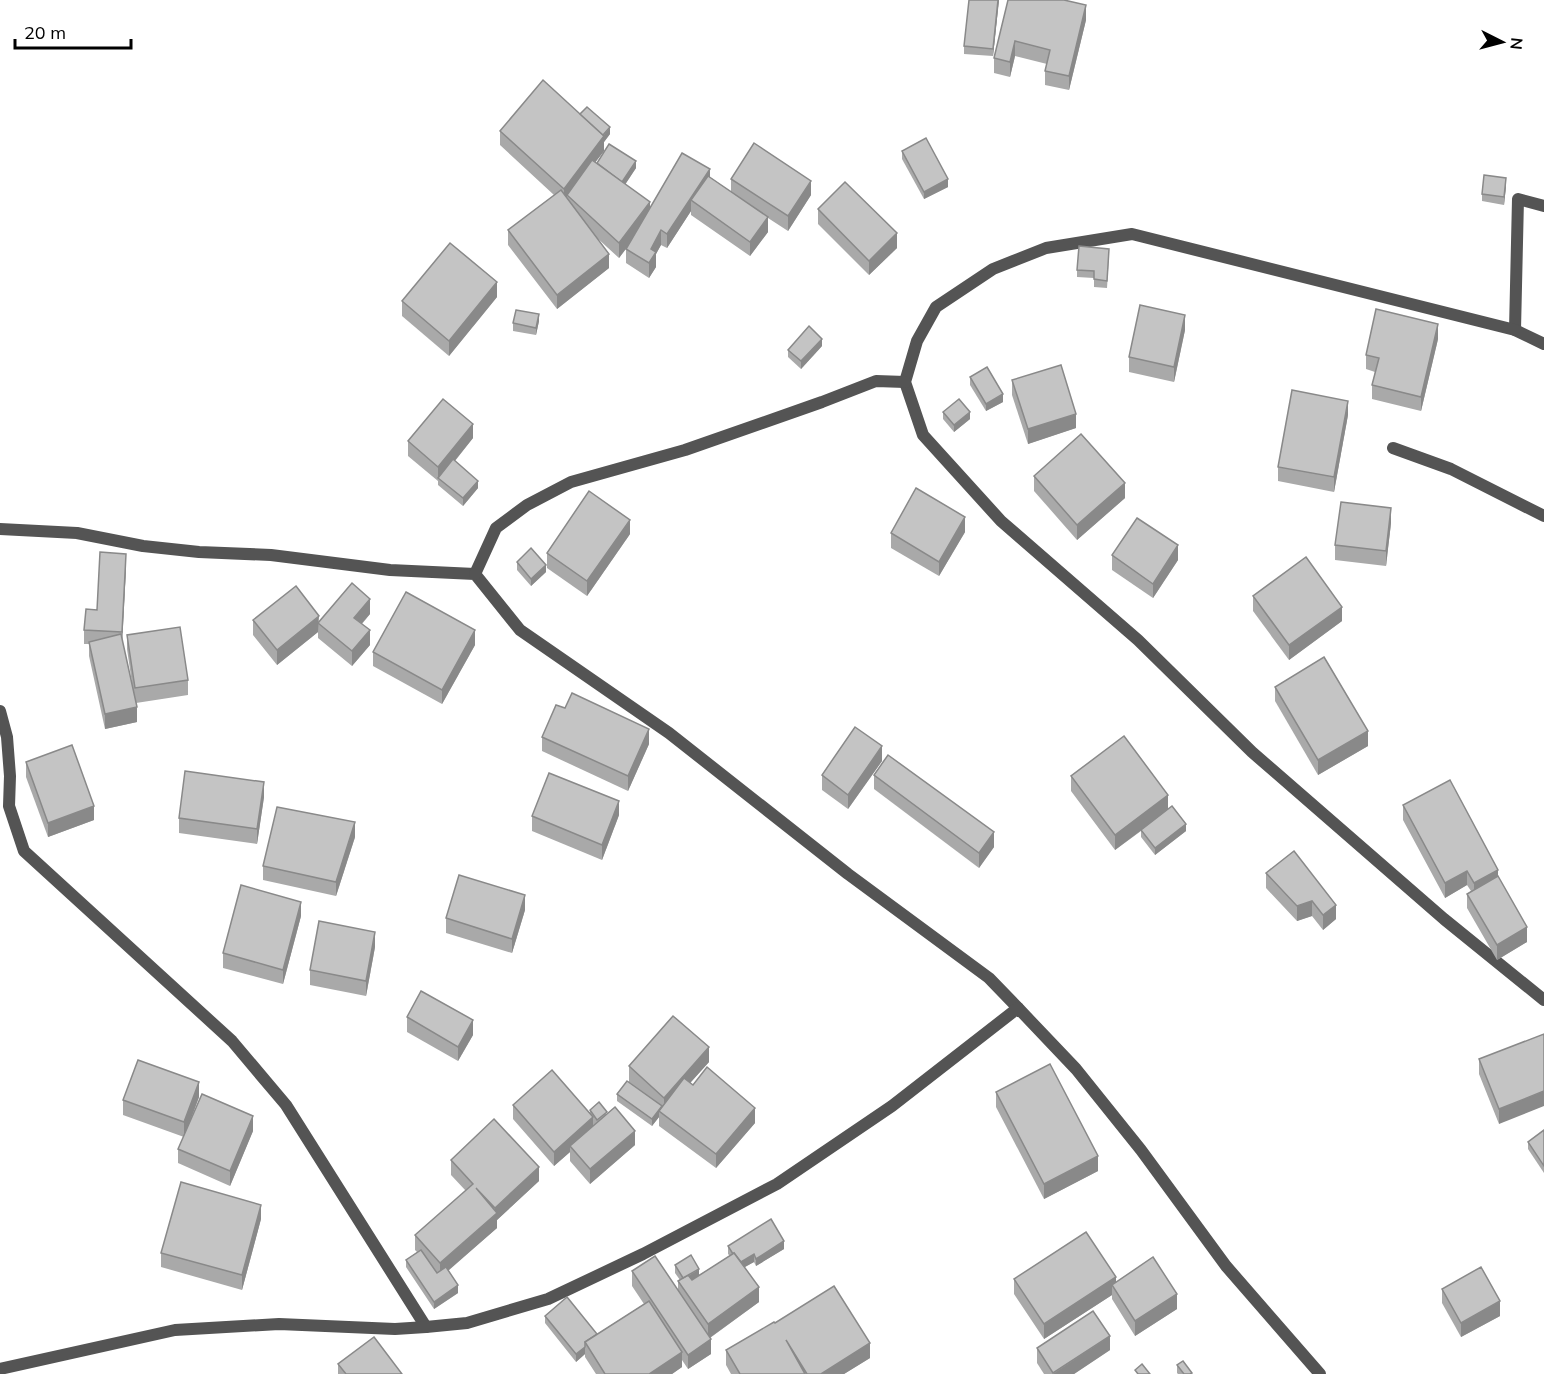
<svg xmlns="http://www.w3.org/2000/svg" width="1544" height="1374" font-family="Mulish,sans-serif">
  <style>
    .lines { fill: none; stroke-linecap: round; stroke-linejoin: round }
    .minor { stroke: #545454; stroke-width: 12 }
    .wall { fill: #a9a9a9 }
    .shaded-wall { fill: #898989 }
    .building { fill: #c4c4c4; stroke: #898989; stroke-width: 1.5 }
  </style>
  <rect width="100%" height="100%" fill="#fff"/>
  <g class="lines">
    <g class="minor">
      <path d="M1515,330l3,-131 26,7"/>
      <path d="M1544,344l-29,-14 -383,-96 -86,14 -53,21 -57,38 -19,34 -12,41 18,53 78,86 137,119 114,112 192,167 100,81"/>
      <path d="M1393,448l58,21 93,47"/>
      <path d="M0,529l77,4 66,13 56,6 72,3 119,15 85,4 45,56 149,103 179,141 141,104 29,30"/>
      <path d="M475,574l21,-46 31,-23 44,-23 114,-32 137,-48 54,-21 29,1"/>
      <path d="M0,711l7,26 3,39 -1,30 15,45 208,190 54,64 140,222"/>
      <path d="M0,1369l175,-39 104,-6 116,5 31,-2 41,-4 81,-24 95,-45 134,-70 115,-78 126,-98 58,61 65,81 85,116 94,108"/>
    </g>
  </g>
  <g class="wall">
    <path d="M999,0l-6,56 -29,-2v-8z"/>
    <path d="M1008,0l78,20 -17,70 -24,-5v-14l2,-7 -32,-8 -5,21 -16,-4v-15z"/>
    <path d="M580,114l30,20 -6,8v9l-9,11 2,1 39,5 -11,16 25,24 60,-31 21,15v-13l80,16 -23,36 -20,-13v14l-18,24 -59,-41v-4l-24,37 -6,-3 -5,9v13l-7,11 -23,-15v-14l-7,9 -23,-21 13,31 -52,41 -49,-64v-15l46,-35 -54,-50v-14z"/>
    <path d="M902,151l46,36 -24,12 -22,-40z"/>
    <path d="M1506,186l-2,19 -22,-4v-7z"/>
    <path d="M818,209l79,39 -28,27 -51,-51z"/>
    <path d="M1109,256l-2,32 -13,-1v-9l-17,-1v-7z"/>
    <path d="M497,297l-48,59 -47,-40v-15z"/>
    <path d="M539,321l-3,14 -23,-4v-8z"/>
    <path d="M1185,330l-11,52 -45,-10v-15z"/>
    <path d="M1438,339l-17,72 -49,-12v-14l3,-13 -9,-3v-14z"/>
    <path d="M822,346l-21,23 -13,-12v-7z"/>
    <path d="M970,377l33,25 -17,9 -16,-26z"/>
    <path d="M1012,380l64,48 -48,16 -16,-49z"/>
    <path d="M943,412l27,7 -16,13 -11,-13z"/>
    <path d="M1348,415l-14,77 -56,-11v-14z"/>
    <path d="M473,438l-18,23 23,27 -15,18 -25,-21v-5v1l-30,-25v-15z"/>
    <path d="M1034,476l91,22 -48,42 -43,-49z"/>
    <path d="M1391,523l-5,43 -51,-6v-15z"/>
    <path d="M965,532l-26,44 -48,-28v-15z"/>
    <path d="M630,534l-43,62 -40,-28v-15z"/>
    <path d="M1112,555l66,5 -25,38 -41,-28z"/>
    <path d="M517,562l29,10 -15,14 -14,-16z"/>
    <path d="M126,568l-4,72 11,50 -6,-41v-14l61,45v15l-52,8 1,19 -32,7 -16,-73v-12h-5v-14z"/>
    <path d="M1253,596l89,25 -53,39 -36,-49z"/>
    <path d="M370,614l-8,10 8,21 -18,21 -34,-28v-6l-41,33 -24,-30v-15l66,2z"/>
    <path d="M475,645l-33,59 -69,-38v-14z"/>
    <path d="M1275,687l93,59 -50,29 -43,-74z"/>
    <path d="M542,737l107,7 -21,47 -86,-40z"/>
    <path d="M882,761l-34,48 -26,-19v-15z"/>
    <path d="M26,762l68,58 -46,17 -22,-60z"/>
    <path d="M874,775l120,72 -15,21 -105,-79z"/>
    <path d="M1071,776l97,33 18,22 -31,24 -14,-18v-6l-26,19 -44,-59z"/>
    <path d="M264,797l-7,47 -78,-11v-15z"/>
    <path d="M1403,805l95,72 29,65 -30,18 -30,-52v-14l4,-3 -4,-6 -22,13 -42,-78z"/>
    <path d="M619,815l-17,45 -70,-29v-15z"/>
    <path d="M355,837l-19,59 -73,-16v-14z"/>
    <path d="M1294,851l42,68 -13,11 -11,-14 -15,5 -31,-33v-15z"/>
    <path d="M525,910l-13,43 -66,-20v-15z"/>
    <path d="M301,916l-18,68 -60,-16v-15z"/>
    <path d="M375,947l-9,49 -56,-11v-15z"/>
    <path d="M407,1017l66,18 -15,26 -51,-29z"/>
    <path d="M1544,1034l-45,90 -20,-50v-15z"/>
    <path d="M709,1062l-19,21 65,40 -39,45 -57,-42v-9l-7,9 -35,-25v-7l12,-13v-15z"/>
    <path d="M996,1092l102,79 -54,28 -48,-92z"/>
    <path d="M199,1097l-10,28 64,6 -23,55 -52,-23v-14l6,-12 -61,-22v-15z"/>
    <path d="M513,1105l77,7v-2l17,4 28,31 -45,39 -20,-23v-9l-16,14 -41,-47z"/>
    <path d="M1544,1130v43l-16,-24v-7z"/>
    <path d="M451,1160l88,21 -42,39v8l-49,42 10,23 -24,16 -28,-42v-7l11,-8 -2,-2v-15l51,-44 -15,-16z"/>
    <path d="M261,1219l-19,71 -81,-23v-14z"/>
    <path d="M728,1246l56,3 -28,17 -2,-4 -10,5 15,35 -49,36 1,16 -23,15 -6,-9v7l-10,7h-76l-11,-17v-3l-9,8 -31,-39v-7l52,18 47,-30 -12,-18v-15l46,19v-9l2,-1 -5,-7v-8l24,10 31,-19 -2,-2z"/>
    <path d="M1014,1279l102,3 61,27 -42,27 -23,-37v-4l-68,44 -30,-45z"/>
    <path d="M1442,1289l58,27 -39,21 -19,-34z"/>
    <path d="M775,1323l95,35 -26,16h-113l-5,-9v-15z"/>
    <path d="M1037,1348l73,2 -36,24h-30l-7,-11z"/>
    <path d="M338,1364l64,10h-64z"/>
    <path d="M1177,1365l15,9h-14l-1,-1z"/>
  </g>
  <g class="shaded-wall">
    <path d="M998,0h1l-6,56v-7z"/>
    <path d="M1086,5v15l-17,70v-14z"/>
    <path d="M1015,41v15l-5,21v-15z"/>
    <path d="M610,127v7l-6,8v9l-35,46 -2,-2v5l-3,3v-14z"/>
    <path d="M636,161v7l-15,23v-8z"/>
    <path d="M710,169v15l-19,16v11l-24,37v-14z"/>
    <path d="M1506,178v8l-2,19v-8z"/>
    <path d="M948,179v8l-24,12v-7z"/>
    <path d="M811,181v14l-23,36v-15z"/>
    <path d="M650,202v14l-31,42v-15z"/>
    <path d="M768,217v15l-18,24v-14z"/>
    <path d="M661,230v15l-5,9v13l-7,11v-15l2,-14z"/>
    <path d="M897,233v15l-28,27v-14z"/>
    <path d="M609,254v14l-52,41v-14z"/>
    <path d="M497,282v15l-48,59v-15z"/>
    <path d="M539,314v7l-3,14v-7z"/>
    <path d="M1185,315v15l-11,52v-15z"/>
    <path d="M1438,324v15l-17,72v-14z"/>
    <path d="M822,339v7l-21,23v-8z"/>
    <path d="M1003,394v8l-17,9v-7z"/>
    <path d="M1348,401v14l-14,77v-15z"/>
    <path d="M970,412v7l-16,13v-7z"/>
    <path d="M1076,414v14l-48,16v-15z"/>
    <path d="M473,424v14l-33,41 -2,-1v3v-14z"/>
    <path d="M478,481v7l-15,18v-8z"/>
    <path d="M1125,483v15l-48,42v-15z"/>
    <path d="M1391,508v15l-5,43v-15z"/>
    <path d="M965,517v15l-26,44v-14z"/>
    <path d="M630,520v14l-43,62v-15z"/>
    <path d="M1178,545v15l-25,38v-14z"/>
    <path d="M126,554v14l-4,78v-14z"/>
    <path d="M546,565v7l-15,14v-7z"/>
    <path d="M370,599v15l-16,18v-14z"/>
    <path d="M1342,607v14l-53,39v-15z"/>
    <path d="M319,616l-1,16 -41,33v-15z"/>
    <path d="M370,630v15l-18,21v-15z"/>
    <path d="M475,630v15l-33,59v-14z"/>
    <path d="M137,707v15l-32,7v-15z"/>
    <path d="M649,729v15l-21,47v-15z"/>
    <path d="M1368,731v15l-50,29v-15z"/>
    <path d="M882,746v15l-34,48v-14z"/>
    <path d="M264,782v15l-7,47v-15z"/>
    <path d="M1168,795v15l-53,40v-15z"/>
    <path d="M619,801v14l-17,45v-15z"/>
    <path d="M94,806v14l-46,17v-14z"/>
    <path d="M355,822v15l-19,59v-14z"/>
    <path d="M1186,824v7l-31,24v-7z"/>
    <path d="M994,832v15l-15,21v-15z"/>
    <path d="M1498,870v15l-24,13v-15z"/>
    <path d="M1467,871v14l-22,13v-15z"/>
    <path d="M525,895v15l-13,43v-14z"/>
    <path d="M1312,901v15l-15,5v-15z"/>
    <path d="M301,902v14l-18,68v-14z"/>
    <path d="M1336,905v14l-13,11v-15z"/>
    <path d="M1527,927v15l-30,18v-15z"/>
    <path d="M375,932v15l-9,49v-15z"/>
    <path d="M473,1020v15l-15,26v-14z"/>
    <path d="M709,1047v15l-45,50v-14z"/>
    <path d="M199,1082v15l-15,40v-15z"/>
    <path d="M1544,1091v15l-45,18v-15z"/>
    <path d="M662,1106v7l-3,-2v6l-7,9v-7z"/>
    <path d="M755,1108v15l-39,45v-14z"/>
    <path d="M253,1116v15l-23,55v-15z"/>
    <path d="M593,1117v14l-23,15v6l-16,14v-14z"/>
    <path d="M635,1131v14l-45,39v-15z"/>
    <path d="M1098,1156v15l-54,28v-15z"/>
    <path d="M539,1167v14l-42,39v8l-57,50v-15l55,-48v-7z"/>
    <path d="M261,1205v14l-19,71v-15z"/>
    <path d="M784,1241v8l-28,17v-7z"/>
    <path d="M754,1254v8l-16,9v-8z"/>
    <path d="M699,1269v7l-15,10v-7z"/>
    <path d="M1116,1277v14l-4,-6v10l-68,44v-15z"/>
    <path d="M458,1285v8l-24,16v-7z"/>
    <path d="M759,1287v15l-51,37v-15z"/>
    <path d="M1177,1294v15l-42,27v-15z"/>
    <path d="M1500,1301v15l-39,21v-14z"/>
    <path d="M1110,1336v14l-36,24h-21z"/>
    <path d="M711,1339v15l-23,15v-14z"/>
    <path d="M870,1343v15l-26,16h-23z"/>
    <path d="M585,1347v7l-9,8v-8z"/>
    <path d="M682,1352v15l-10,7h-23z"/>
  </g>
  <g class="building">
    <path d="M969,0h29l-5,49 -29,-3z"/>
    <path d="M1008,0h56l22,5 -17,71 -24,-5 5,-21 -35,-9 -5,21 -16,-4z"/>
    <path d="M543,80l61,56 -40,53 -64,-58z"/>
    <path d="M587,107l23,20 -7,8 -23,-21z"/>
    <path d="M926,138l22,41 -24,13 -22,-41z"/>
    <path d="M754,143l57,38 -23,35 -57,-37z"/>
    <path d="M609,144l27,17 -14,21 -25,-19z"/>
    <path d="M682,153l28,16 -43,65 -6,-4 -10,19 5,3 -7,11 -23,-14z"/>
    <path d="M592,160l58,42 -31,41 -52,-48z"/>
    <path d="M1484,175l22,3 -2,19 -22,-3z"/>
    <path d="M708,176l60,41 -18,25 -59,-42z"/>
    <path d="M845,182l52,51 -28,28 -51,-52z"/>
    <path d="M561,190l48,64 -52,41 -49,-65z"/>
    <path d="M450,243l47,39 -48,59 -47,-40z"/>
    <path d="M1079,246l30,3 -2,32 -13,-2v-8l-17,-1z"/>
    <path d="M1140,305l45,10 -11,52 -45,-10z"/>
    <path d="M1376,309l62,15 -17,73 -49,-12 7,-27 -13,-3z"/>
    <path d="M516,310l23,4 -3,14 -23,-5z"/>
    <path d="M809,326l13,13 -21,22 -13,-11z"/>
    <path d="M1061,365l15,49 -48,15 -16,-49z"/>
    <path d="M987,367l16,27 -17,10 -16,-27z"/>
    <path d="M1292,390l56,11 -14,76 -56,-10z"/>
    <path d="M443,399l30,25 -35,43 -30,-26z"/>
    <path d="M959,399l11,13 -16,13 -11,-13z"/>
    <path d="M1081,434l44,49 -48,42 -43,-49z"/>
    <path d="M453,459l25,22 -15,17 -25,-20z"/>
    <path d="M916,488l49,29 -26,45 -48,-29z"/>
    <path d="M589,491l41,29 -43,61 -40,-28z"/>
    <path d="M1341,502l50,6 -5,43 -51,-6z"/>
    <path d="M1137,518l41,27 -25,39 -41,-29z"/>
    <path d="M531,548l15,17 -15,14 -14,-17z"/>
    <path d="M100,552l26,2 -4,78 -38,-2 2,-21 11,1z"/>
    <path d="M1306,557l36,50 -53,38 -36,-49z"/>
    <path d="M352,583l18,16 -16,19 16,12 -18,21 -34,-28z"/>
    <path d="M296,586l23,30 -42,34 -24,-30z"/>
    <path d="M406,592l69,38 -33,60 -69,-38z"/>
    <path d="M180,627l8,53 -53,8 -8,-53z"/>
    <path d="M121,634l16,73 -32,7 -16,-72z"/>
    <path d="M1324,657l44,74 -50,29 -43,-73z"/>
    <path d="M572,693l77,36 -21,47 -86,-39 14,-32 9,3z"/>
    <path d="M855,727l27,19 -34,49 -26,-20z"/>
    <path d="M1124,736l44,59 -53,40 -44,-59z"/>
    <path d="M72,745l22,61 -46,17 -22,-61z"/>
    <path d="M888,755l106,77 -15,21 -105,-78z"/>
    <path d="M185,771l79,11 -7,47 -78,-11z"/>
    <path d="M549,773l70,28 -17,44 -70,-29z"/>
    <path d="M1450,780l48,90 -24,13 -7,-12 -22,12 -42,-78z"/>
    <path d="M1172,806l14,18 -31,24 -14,-18z"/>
    <path d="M277,807l78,15 -19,60 -73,-16z"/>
    <path d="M1294,851l42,54 -13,10 -11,-14 -15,5 -31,-33z"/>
    <path d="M459,875l66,20 -13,44 -66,-21z"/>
    <path d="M1498,876l29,51 -30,18 -30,-51z"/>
    <path d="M241,885l60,17 -18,68 -60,-17z"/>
    <path d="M319,921l56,11 -9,49 -56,-11z"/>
    <path d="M421,991l52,29 -15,27 -51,-30z"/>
    <path d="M673,1016l36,31 -45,51 -35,-32z"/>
    <path d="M1544,1034v57l-45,18 -20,-50z"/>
    <path d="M138,1060l61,22 -15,40 -61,-22z"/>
    <path d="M1050,1064l48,92 -54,28 -48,-92z"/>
    <path d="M707,1067l48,41 -39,46 -57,-43 25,-33 9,7z"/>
    <path d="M552,1070l41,47 -39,35 -41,-47z"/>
    <path d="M627,1081l35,25 -10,13 -35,-25z"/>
    <path d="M202,1094l51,22 -23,55 -52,-22z"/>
    <path d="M599,1102l8,10 -10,8 -7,-10z"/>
    <path d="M615,1107l20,24 -45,38 -20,-23z"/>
    <path d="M494,1119l45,48 -44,41 -19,-20 21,25 -57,50 -25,-28 58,-51 -22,-24z"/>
    <path d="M1544,1130v36l-16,-24z"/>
    <path d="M181,1182l80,23 -19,70 -81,-22z"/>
    <path d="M771,1219l13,22 -28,18 -2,-5 -13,8 -7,-9 -1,1 -5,-8z"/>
    <path d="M1086,1232l30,45 -72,47 -30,-45z"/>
    <path d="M421,1250l16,23 9,-6 12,18 -24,17 -28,-42z"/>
    <path d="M734,1253l25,34 -51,37 -30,-43 10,-6 4,5z"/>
    <path d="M691,1255l8,14 -16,9 -8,-13z"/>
    <path d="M655,1256l56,83 -23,16 -56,-84z"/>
    <path d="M1153,1257l24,37 -42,27 -23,-36z"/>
    <path d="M1481,1267l19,34 -39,22 -19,-34z"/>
    <path d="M834,1286l36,57 -49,31h-14l-21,-34 19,34h-65l-14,-24 48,-28 1,1z"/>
    <path d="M567,1297l30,37 -12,8v5l-9,7 -31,-38z"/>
    <path d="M649,1301l33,51 -33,22h-44l-20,-32z"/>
    <path d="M1093,1311l17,25 -57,37 -16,-25z"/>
    <path d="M374,1337l28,37h-56l-8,-10z"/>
    <path d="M1183,1361l9,12 -2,1h-6l-7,-9z"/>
    <path d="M1142,1364l8,10h-12l-3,-4z"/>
  </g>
  <g transform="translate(1502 42) rotate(96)" stroke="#ffffff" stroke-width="4.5" paint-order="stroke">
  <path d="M0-4.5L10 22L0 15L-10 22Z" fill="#000000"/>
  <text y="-9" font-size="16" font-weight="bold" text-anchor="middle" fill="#000000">N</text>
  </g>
  <path d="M15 39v9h116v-9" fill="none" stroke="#000000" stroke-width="3"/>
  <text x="24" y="39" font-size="18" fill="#000000" stroke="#ffffff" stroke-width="4.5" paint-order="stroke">20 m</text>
</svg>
